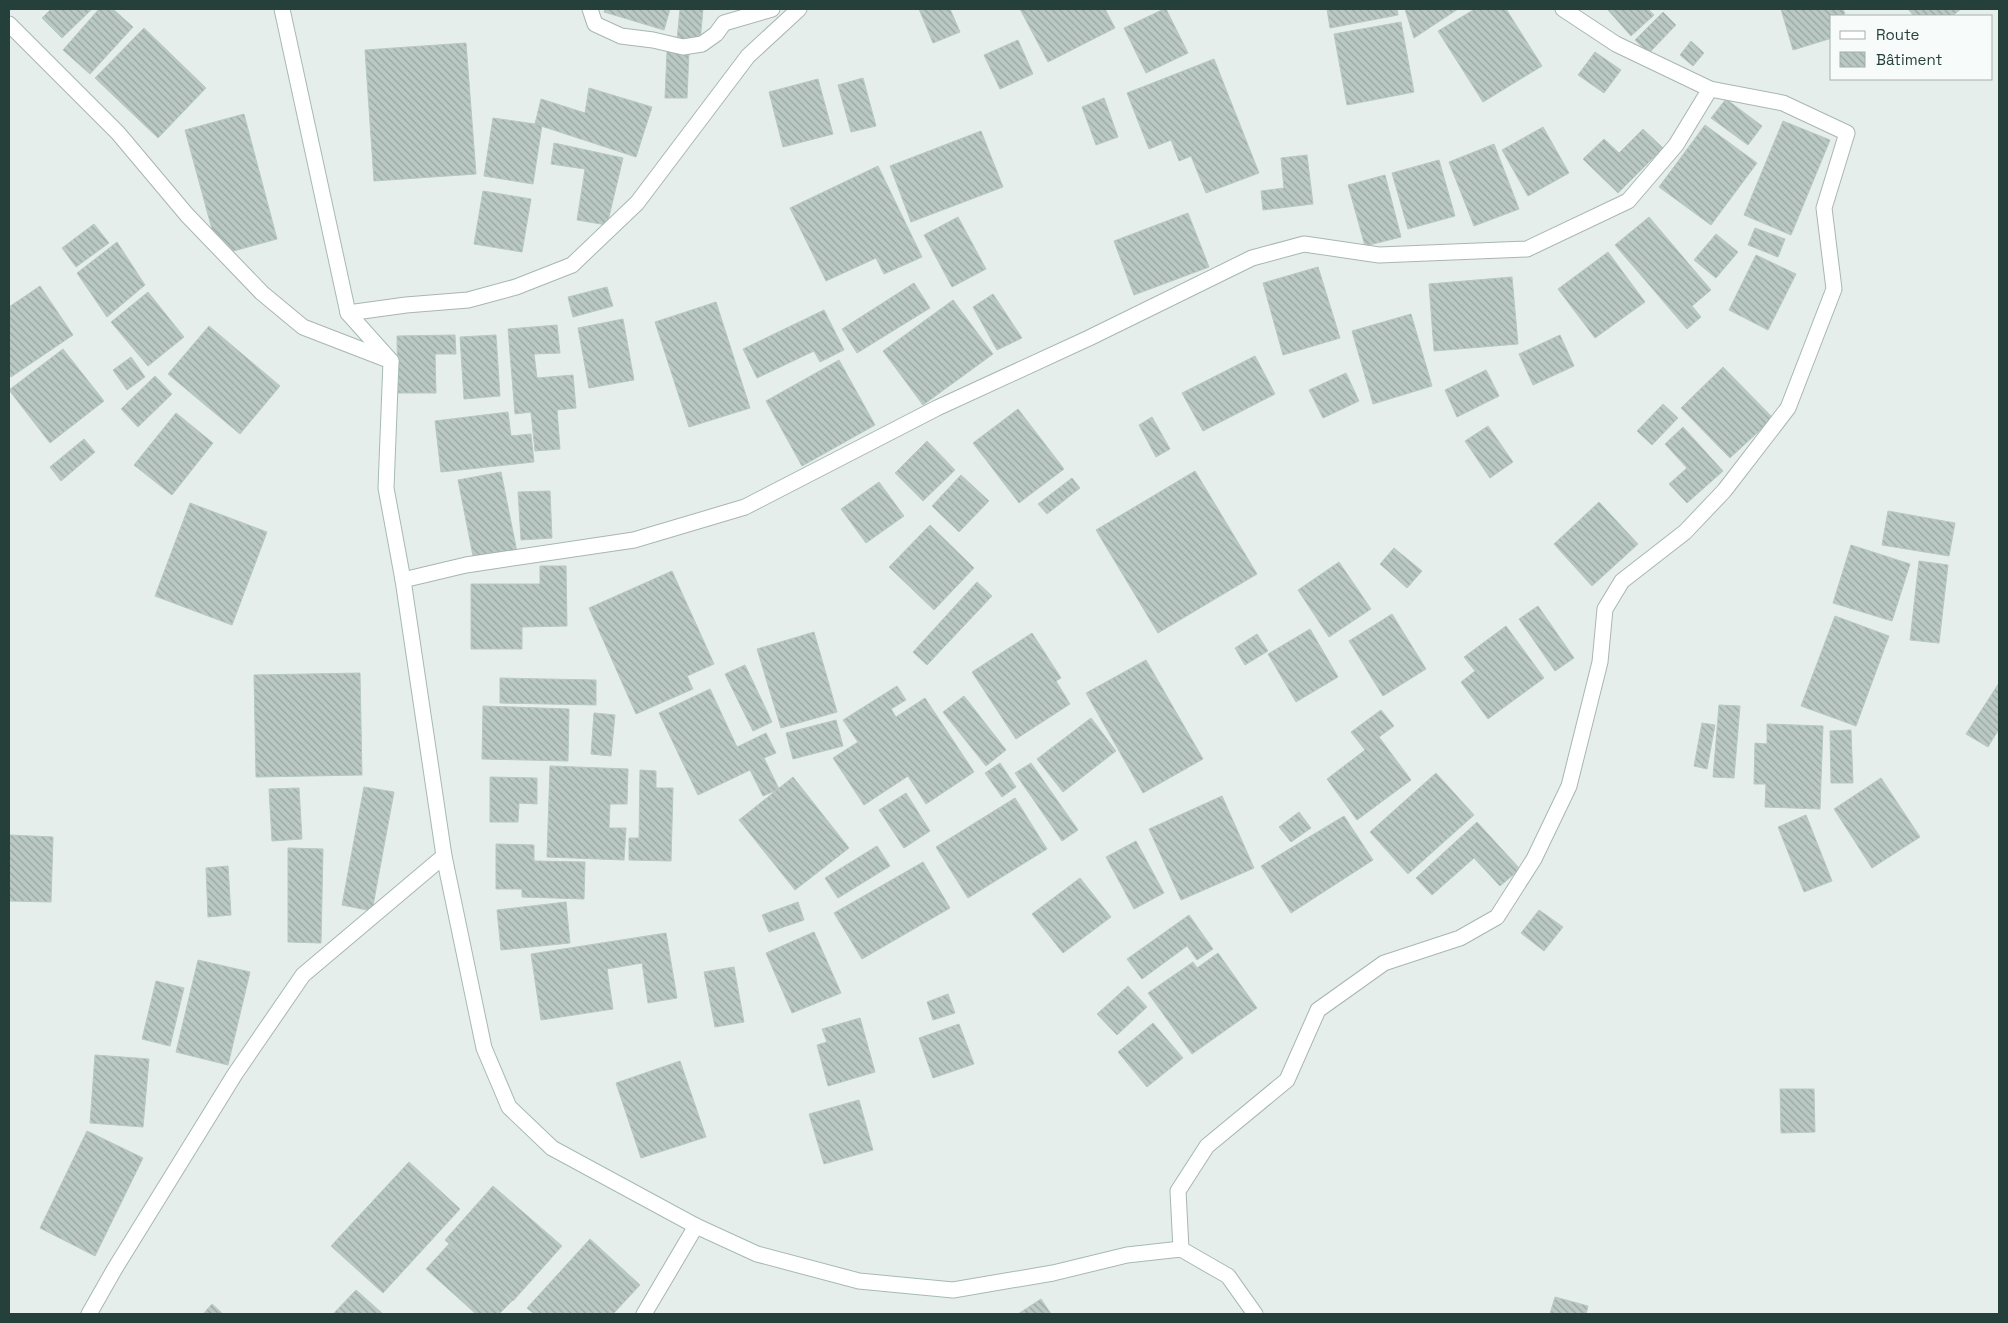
<svg xmlns="http://www.w3.org/2000/svg" width="2008" height="1323" font-family="'Space Grotesk',sans-serif">
  <style>
    .building { fill: url(#building-back-hatch); stroke: #b8c8c3 }
    .lines { fill: none; stroke-linecap: round; stroke-linejoin: round }
    .minor-casing { stroke: #a8b6b3; stroke-width: 17 }
    .secondary-casing { stroke: #a5bab4; stroke-width: 17 }
    .minor { stroke: #fff; stroke-width: 15 }
    .secondary { stroke: #fff; stroke-width: 15 }
  </style>
  <defs>
    <pattern id="building-back-hatch" width="6" height="6" patternUnits="userSpaceOnUse" patternTransform="scale(1.25)"><rect width="6" height="6" fill="#bbc9c4"/><path d="M-1 5l2 2M0 0l6 6M5-1l2 2" fill="none" stroke="#98a5a0"/></pattern>
  </defs>
  <rect width="100%" height="100%" fill="#e6eeeb"/>
  <g class="building">
    <path d="M51,9h41l-30,29 -20,-20z"/>
    <path d="M99,9h14l20,18 -43,47 -27,-24z"/>
    <path d="M605,9h65l-6,21 -60,-18z"/>
    <path d="M680,9h23l-3,33 -23,-2z"/>
    <path d="M919,9h31l10,23 -27,11z"/>
    <path d="M1020,9h85l10,19 -67,34z"/>
    <path d="M1164,9h2l22,44 -42,20 -22,-45z"/>
    <path d="M1327,9h70l1,6 -68,13z"/>
    <path d="M1405,9h53l-44,29z"/>
    <path d="M1475,9h31l36,57 -59,36 -45,-71z"/>
    <path d="M1607,9h41l6,6 -23,21z"/>
    <path d="M1781,9h62l2,5 -13,2 -2,2 2,20 -39,12z"/>
    <path d="M1908,9h53l-9,7h-38z"/>
    <path d="M1663,12l13,13 -27,28 -14,-13z"/>
    <path d="M1401,22l13,70 -67,13 -13,-71z"/>
    <path d="M144,28l62,60 -48,50 -63,-60z"/>
    <path d="M1018,40l15,34 -33,15 -16,-34z"/>
    <path d="M1691,41l13,12 -11,13 -13,-11z"/>
    <path d="M466,43l10,131 -102,7 -9,-131z"/>
    <path d="M667,51l22,1 -2,46h-22z"/>
    <path d="M1595,52l26,18 -17,23 -26,-18z"/>
    <path d="M1214,59l45,114 -53,20 -15,-37 -12,5 -8,-21 -22,9 -22,-56z"/>
    <path d="M863,78l13,48 -25,6 -13,-47z"/>
    <path d="M818,79l15,55 -50,13 -14,-55z"/>
    <path d="M589,88l63,19 -16,50 -101,-33 6,-25 44,14z"/>
    <path d="M1104,98l14,39 -22,8 -14,-38z"/>
    <path d="M1726,99l36,27 -14,19 -37,-27z"/>
    <path d="M244,114l33,125 -58,16 -34,-125z"/>
    <path d="M493,118l49,7 -9,59 -49,-8z"/>
    <path d="M1783,121l47,19 -39,95 -47,-20z"/>
    <path d="M1705,125l52,38 -46,62 -52,-38z"/>
    <path d="M1543,127l26,46 -41,23 -26,-46z"/>
    <path d="M1643,129l20,19 -45,45 -35,-34 21,-20 15,14z"/>
    <path d="M981,131l22,56 -92,35 -21,-56z"/>
    <path d="M554,143l69,15 -16,67 -30,-5 8,-51 -34,-5z"/>
    <path d="M1494,144l25,65 -45,17 -25,-64z"/>
    <path d="M1307,155l6,49 -50,6 -2,-19 23,-3 -3,-30z"/>
    <path d="M1439,160l16,56 -47,13 -16,-56z"/>
    <path d="M878,166l44,91 -38,17 -8,-16 -50,23 -36,-73z"/>
    <path d="M1385,175l16,62 -36,9 -17,-61z"/>
    <path d="M483,191l48,8 -9,53 -48,-8z"/>
    <path d="M1188,213l21,54 -75,28 -20,-54z"/>
    <path d="M958,217l28,52 -34,18 -28,-52z"/>
    <path d="M1649,217l62,73 -19,16 9,11 -14,12 -72,-84z"/>
    <path d="M94,224l15,19 -33,24 -14,-19z"/>
    <path d="M1755,228l30,11 -7,18 -30,-12z"/>
    <path d="M1716,234l22,18 -22,26 -22,-18z"/>
    <path d="M117,242l28,43 -38,32 -30,-44z"/>
    <path d="M1608,252l37,50 -50,36 -37,-49z"/>
    <path d="M1756,255l40,19 -28,56 -39,-20z"/>
    <path d="M1318,267l22,71 -57,17 -20,-72z"/>
    <path d="M1512,277l6,67 -84,7 -5,-67z"/>
    <path d="M914,283l16,25 -73,45 -15,-24z"/>
    <path d="M40,286l33,49 -62,42 -2,-3v-67z"/>
    <path d="M607,287l6,19 -40,11 -5,-20z"/>
    <path d="M148,292l36,45 -36,29 -37,-44z"/>
    <path d="M993,294l29,44 -25,12 -24,-43z"/>
    <path d="M953,300l40,54 -70,51 -40,-54z"/>
    <path d="M716,302l34,106 -61,19 -34,-105z"/>
    <path d="M824,310l20,40 -24,12 -6,-11 -57,27 -14,-29z"/>
    <path d="M1411,314l21,72 -59,18 -21,-73z"/>
    <path d="M623,319l11,61 -45,8 -11,-60z"/>
    <path d="M557,325l3,28 -26,1 3,24 36,-3 3,33 -19,2 3,39 -25,2 -4,-39 -16,2 -7,-85z"/>
    <path d="M209,326l71,60 -40,48 -72,-60z"/>
    <path d="M455,335l1,19h-21l1,39h-38l-1,-57z"/>
    <path d="M496,335l4,61 -36,3 -4,-62z"/>
    <path d="M1560,335l14,31 -41,19 -14,-31z"/>
    <path d="M63,349l41,52 -54,42 -41,-53z"/>
    <path d="M1255,356l20,38 -72,37 -21,-38z"/>
    <path d="M131,357l14,20 -18,13 -14,-20z"/>
    <path d="M839,360l36,65 -73,41 -36,-65z"/>
    <path d="M1723,367l50,51 -43,40 -49,-50z"/>
    <path d="M1486,370l13,26 -42,21 -12,-27z"/>
    <path d="M1346,373l13,28 -36,17 -14,-28z"/>
    <path d="M155,376l17,18 -34,33 -17,-18z"/>
    <path d="M1663,404l15,14 -26,27 -15,-14z"/>
    <path d="M1018,409l46,60 -45,34 -46,-60z"/>
    <path d="M508,412l3,24 20,-2 3,28 -93,10 -6,-51z"/>
    <path d="M176,413l37,30 -41,52 -38,-30z"/>
    <path d="M1152,417l18,32 -14,8 -17,-32z"/>
    <path d="M1488,426l25,36 -23,16 -25,-37z"/>
    <path d="M1683,427l40,44 -36,32 -18,-19 18,-16 -22,-24z"/>
    <path d="M84,439l11,13 -34,29 -11,-14z"/>
    <path d="M927,441l28,29 -32,31 -28,-28z"/>
    <path d="M1195,471l62,103 -99,59 -62,-103z"/>
    <path d="M501,472l16,80 -43,9 -16,-81z"/>
    <path d="M961,475l28,26 -30,31 -27,-26z"/>
    <path d="M1072,478l8,10 -33,26 -9,-10z"/>
    <path d="M879,482l25,34 -38,27 -25,-34z"/>
    <path d="M550,491l2,47 -31,2 -3,-48z"/>
    <path d="M1599,502l39,42 -46,42 -38,-42z"/>
    <path d="M190,503l77,29 -35,93 -77,-29z"/>
    <path d="M1888,511l67,12 -6,33 -67,-11z"/>
    <path d="M930,525l44,43 -40,42 -45,-43z"/>
    <path d="M1851,545l59,19 -18,57 -59,-18z"/>
    <path d="M1394,548l28,23 -15,17 -27,-24z"/>
    <path d="M1919,561l29,4 -9,78 -29,-3z"/>
    <path d="M1339,562l32,47 -42,28 -31,-47z"/>
    <path d="M540,566h26l1,60 -45,1v22h-51v-65h69z"/>
    <path d="M672,571l42,93 -27,12 6,13 -57,25 -47,-106z"/>
    <path d="M977,582l15,14 -65,69 -14,-13z"/>
    <path d="M1538,606l36,52 -19,13 -36,-52z"/>
    <path d="M1392,614l34,55 -43,27 -34,-55z"/>
    <path d="M1835,616l54,20 -33,90 -55,-20z"/>
    <path d="M1506,626l38,52 -56,41 -27,-37 14,-11 -11,-14z"/>
    <path d="M1310,629l28,48 -42,25 -28,-48z"/>
    <path d="M814,632l23,80 -56,16 -24,-79z"/>
    <path d="M1032,633l29,45 -5,3 14,23 -54,35 -44,-67z"/>
    <path d="M1257,634l11,17 -23,14 -10,-17z"/>
    <path d="M1146,660l57,99 -60,34 -57,-100z"/>
    <path d="M745,665l27,57 -19,9 -28,-57z"/>
    <path d="M360,673l2,102 -106,2 -2,-102z"/>
    <path d="M500,678l96,2v25l-96,-2z"/>
    <path d="M1999,683v46l-11,18 -22,-13z"/>
    <path d="M897,686l9,14 -15,9 5,8 29,-19 49,74 -48,32 -18,-28 -44,29 -31,-47 25,-16 -15,-22z"/>
    <path d="M710,689l27,58 29,-14 10,20 -12,5 15,31 -16,7 -13,-26 -52,25 -39,-82z"/>
    <path d="M964,696l42,54 -20,16 -43,-54z"/>
    <path d="M1719,705l21,1 -6,72 -21,-1z"/>
    <path d="M483,706l86,3 -1,52 -86,-2z"/>
    <path d="M1381,710l13,16 -15,11 32,43 -54,40 -30,-41 38,-29 -14,-18z"/>
    <path d="M594,713l21,2 -4,41 -20,-2z"/>
    <path d="M1091,718l25,33 -53,41 -26,-33z"/>
    <path d="M836,720l7,26 -50,13 -7,-26z"/>
    <path d="M1702,723l13,2 -8,44 -13,-3z"/>
    <path d="M1767,724l56,2 -3,83 -55,-2 1,-23h-12l1,-41 12,1z"/>
    <path d="M1851,730l2,53h-22l-1,-52z"/>
    <path d="M1000,763l16,24 -14,10 -17,-24z"/>
    <path d="M1031,763l47,67 -16,11 -47,-68z"/>
    <path d="M550,766l78,3 -1,35h-17l-1,24h17l-2,32 -77,-3z"/>
    <path d="M640,770l16,1v17h17l-2,73 -42,-1v-22h10z"/>
    <path d="M1436,773l38,42 -66,59 -38,-42z"/>
    <path d="M490,777l47,1v26l-18,-1 -1,19h-28z"/>
    <path d="M793,777l56,71 -54,42 -56,-70z"/>
    <path d="M1881,778l39,59 -48,31 -38,-59z"/>
    <path d="M364,787l30,5 -22,119 -30,-6z"/>
    <path d="M299,788l3,51 -30,2 -3,-52z"/>
    <path d="M906,793l24,38 -26,17 -25,-38z"/>
    <path d="M1222,796l32,72 -73,32 -32,-71z"/>
    <path d="M1015,798l32,51 -79,49 -32,-51z"/>
    <path d="M1299,812l12,16 -20,14 -12,-15z"/>
    <path d="M1806,815l26,66 -28,11 -26,-65z"/>
    <path d="M1344,816l29,44 -82,53 -30,-47z"/>
    <path d="M1477,822l43,47 -20,17 -26,-28 -42,37 -16,-17z"/>
    <path d="M9,835l44,2 -2,65 -42,-1z"/>
    <path d="M1136,841l28,52 -30,16 -28,-52z"/>
    <path d="M496,844l38,1v16l51,1 -1,37 -62,-2v-8h-26z"/>
    <path d="M877,846l13,20 -52,32 -13,-20z"/>
    <path d="M288,848l35,1 -2,94 -33,-1z"/>
    <path d="M923,862l27,46 -88,51 -28,-46z"/>
    <path d="M228,866l3,49 -23,2 -2,-49z"/>
    <path d="M1080,878l31,39 -48,36 -31,-39z"/>
    <path d="M566,902l4,41 -69,7 -4,-40z"/>
    <path d="M798,902l6,18 -35,12 -7,-17z"/>
    <path d="M1539,910l24,17 -19,24 -23,-18z"/>
    <path d="M1189,915l24,34 -16,11 -10,-14 -45,33 -15,-20z"/>
    <path d="M814,932l27,61 -49,20 -26,-60z"/>
    <path d="M666,933l11,65 -29,5 -6,-40 -35,6 6,40 -72,11 -10,-66z"/>
    <path d="M1218,953l39,55 -65,46 -44,-61 45,-31 4,6z"/>
    <path d="M198,960l52,12 -22,93 -52,-13z"/>
    <path d="M734,967l10,55 -29,5 -11,-55z"/>
    <path d="M156,981l28,7 -14,58 -28,-7z"/>
    <path d="M1128,986l19,21 -30,28 -20,-21z"/>
    <path d="M948,994l7,19 -22,7 -6,-18z"/>
    <path d="M860,1018l15,54 -47,14 -11,-41 10,-3 -5,-13z"/>
    <path d="M1153,1023l30,35 -36,29 -29,-35z"/>
    <path d="M959,1024l15,40 -41,14 -14,-40z"/>
    <path d="M95,1055l54,4 -6,68 -53,-4z"/>
    <path d="M680,1061l26,76 -65,21 -25,-75z"/>
    <path d="M1780,1089h34l1,43 -34,1z"/>
    <path d="M859,1100l14,50 -49,14 -15,-50z"/>
    <path d="M87,1131l56,27 -48,98 -55,-28z"/>
    <path d="M409,1162l51,47 -77,84 -52,-47z"/>
    <path d="M493,1186l69,60 -49,55 -68,-61z"/>
    <path d="M590,1239l50,46 -27,29h-79l-7,-6z"/>
    <path d="M449,1244l63,57 -13,13h-23l-50,-45z"/>
    <path d="M356,1290l27,24h-50z"/>
    <path d="M1555,1297l33,9 -2,8h-36z"/>
    <path d="M1041,1299l10,15h-33z"/>
    <path d="M212,1304l11,10h-20z"/>
  </g>
  <g class="lines">
    <defs>
      <g id="minor">
        <path d="M590,9l5,15 26,12 32,4 30,7 19,-3 14,-10 8,-11 48,-14"/>
        <path d="M9,24l109,109 69,82 75,78 41,34 88,34"/>
        <path d="M348,313l58,-8 62,-5 48,-13 56,-22 65,-62 111,-147 51,-47"/>
        <path d="M403,580l63,-15 168,-25 111,-33 192,-99 152,-70 163,-80 52,-14 75,11 148,-6 101,-48 48,-56 34,-56"/>
        <path d="M1181,1249l-3,-58 29,-45 80,-66 31,-70 66,-47 76,-25 37,-21 37,-58 35,-73 31,-124 5,-53 17,-28 63,-49 39,-41 64,-83 46,-119 -10,-81 23,-75 -64,-30 -73,-14 -94,-45 -53,-35"/>
        <path d="M89,1314l25,-44 121,-196 68,-99 141,-119"/>
        <path d="M644,1314l52,-88"/>
      </g>
      <path id="secondary" d="M282,9l66,304 43,48 -5,127 17,92 41,276 40,192 25,59 43,41 144,78 61,28 102,27 94,9 100,-17 74,-18 54,-6 47,27 27,38"/>
    </defs>
    <use href="#minor" class="minor-casing"/>
    <use href="#secondary" class="secondary-casing"/>
    <use href="#minor" class="minor"/>
    <use href="#secondary" class="secondary"/>
  </g>
  <rect width="2008" height="1323" fill="none" stroke="#25403b" stroke-width="20"/>
  <rect x="1830" y="15" width="162" height="65" fill="#f7fbf9" stroke="#a3b0ad"/>
  <rect x="1840" y="31" width="25" height="8" fill="#ffffff" stroke="#a3b0ad"/>
  <text x="1876" y="40" font-size="15" fill="#25403b">Route</text>
  <rect x="1840" y="52" width="25" height="15" fill="url(#building-back-hatch)" stroke="#a3b0ad"/>
  <text x="1876" y="65" font-size="15" fill="#25403b">Bâtiment</text>
</svg>
